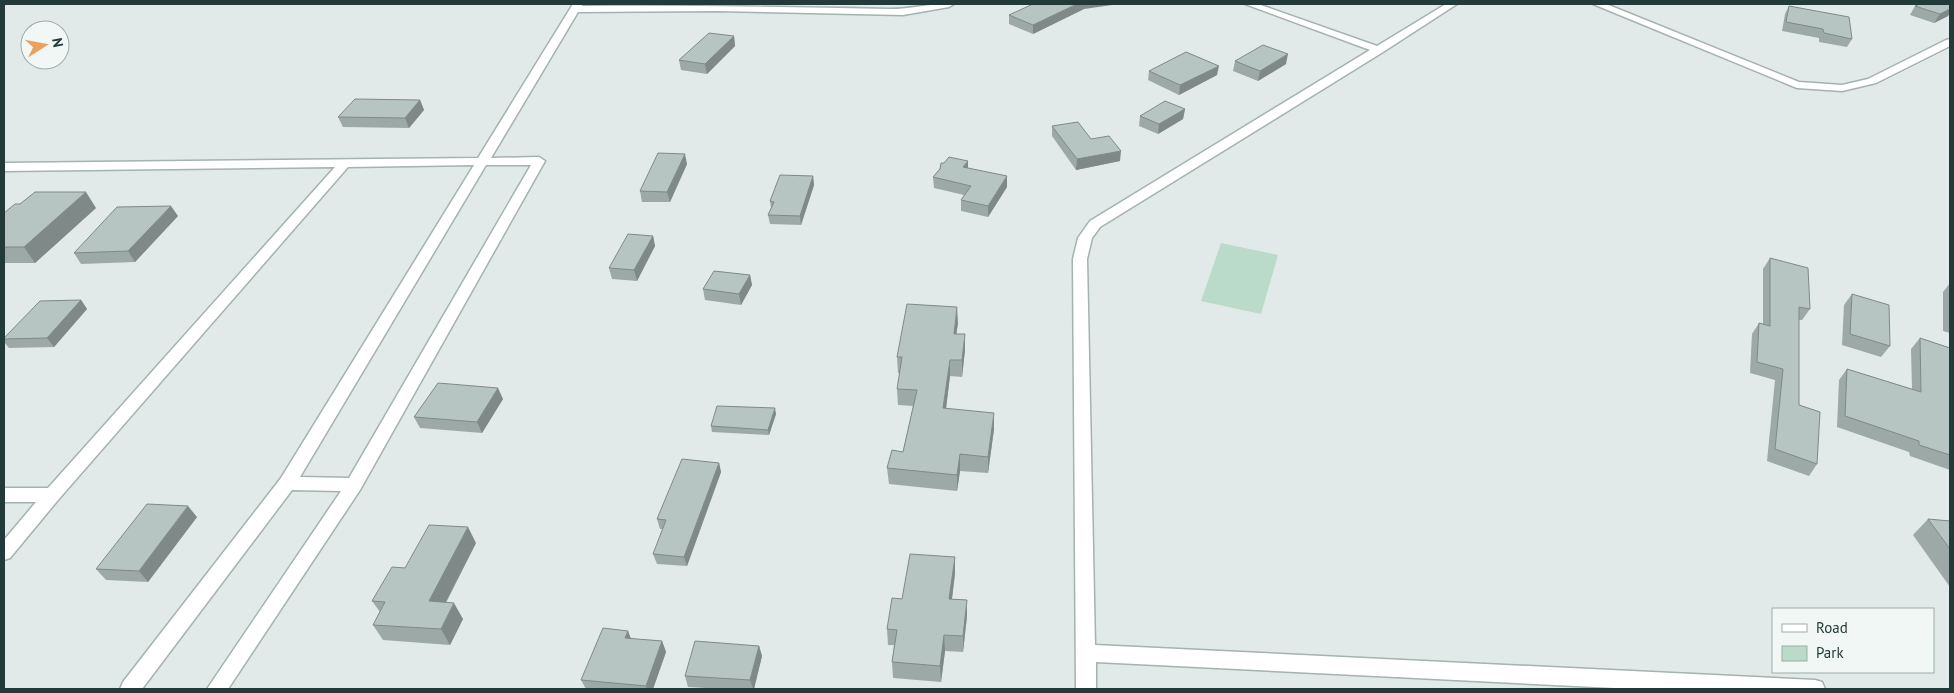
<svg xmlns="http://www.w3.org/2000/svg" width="1954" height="693" font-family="'PT Sans',sans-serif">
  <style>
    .green { fill: #badbca }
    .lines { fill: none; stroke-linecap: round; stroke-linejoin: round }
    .minor-casing { stroke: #a4b2b0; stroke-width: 3 }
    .minor { fill: #fff; fill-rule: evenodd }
    .wall { fill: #9da9a7 }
    .shaded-wall { fill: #7f8a88 }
    .building { fill: #b6c5c2; stroke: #7f8a88 }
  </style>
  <rect width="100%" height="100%" fill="#e1eae8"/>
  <path class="green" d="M1221,243l57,12 -17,59 -60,-13z"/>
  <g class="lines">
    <defs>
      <g id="minor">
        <path d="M573,4h10l-1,2c102,-1 205,1 308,3 21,0 42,-6 64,-5l-5,3 -46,8 -184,-4 -141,1 -87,146 48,-1 6,4 -185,329 -132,199h-21l134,-198 -49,-1 -150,199h-22l3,-7 158,-204 193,-313 -126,2 -290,333 -48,58 -6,2v-20l32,-38h-32v-14h44l287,-321 -331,4v-8l474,-5zM486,165h45l-182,313 -49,-1z"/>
        <path d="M1245,4h13l119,42 69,-42h11l-74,48 -283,175 -8,11 -5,21 8,386 720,35 7,2 3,7h-190l-539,-27v27h-20l-3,-430 5,-21 12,-17 280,-171z"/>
        <path d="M1593,4h13l193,78 43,3 26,-6 78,-39 4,-1v7l-74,37 -34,8 -45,-3z"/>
      </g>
    </defs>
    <use href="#minor" class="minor-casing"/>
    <use href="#minor" class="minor"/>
  </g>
  <g class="wall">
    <path d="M1789,6l63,33 -5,8 -28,-5v-4l-37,-7 3,-17z"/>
    <path d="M1915,6l33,10 -14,7 -24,-8z"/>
    <path d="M1084,9l-51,25 -24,-10v-9z"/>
    <path d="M734,36l1,10 -28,28 -26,-4 -2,-10z"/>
    <path d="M1235,61l51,3 -28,17 -25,-10z"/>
    <path d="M1149,71l68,4 -38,20 -31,-15z"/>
    <path d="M420,100l4,10 -15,18 -66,-1 -5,-10z"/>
    <path d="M1185,109l-2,10 -25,15 -19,-8 1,-10z"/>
    <path d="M1052,126l39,13 29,22 -44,9 -24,-34z"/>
    <path d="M944,163l24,5 39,19 -19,30 -27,-6v-11l3,-5 -30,-7 -1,-11z"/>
    <path d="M687,164l-17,38h-28l-2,-11z"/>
    <path d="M813,176l1,9 -13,40 -31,-1 -2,-9 3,-7 -1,-7z"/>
    <path d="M96,208l-61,55h-31v-50z"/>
    <path d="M178,216l-43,46 -54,2 -7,-11z"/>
    <path d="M653,236l2,10 -18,35 -25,-2 -3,-11z"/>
    <path d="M1770,258l40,51 -8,11h-3v85l18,59 -8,12 -42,-15 8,-81 -25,-7 2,-39 7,-11 4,1v-55z"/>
    <path d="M750,275l2,10 -11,20 -36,-5 -2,-11z"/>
    <path d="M1950,283v50l-7,-2v-39z"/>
    <path d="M1852,294l38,52 -9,11 -39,-12 2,-40z"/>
    <path d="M81,300l6,9 -33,38 -45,1 -5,-6v-4z"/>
    <path d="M958,323l-2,11 9,16 -3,27 -12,-1 -4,33 48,20 -6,44 -28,-2 -3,20 -68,-7 -2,-16 16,-16 10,-46 -15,-1 -1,-16 3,-16h-2l-1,-16z"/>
    <path d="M1920,338l30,10v122l-40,-14 -1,-4 -72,-25 2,-47 8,-11 65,20 -1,-40z"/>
    <path d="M503,399l-21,34 -62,-5 -6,-11z"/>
    <path d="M776,414l-7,21 -57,-3 -1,-6z"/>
    <path d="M719,463l2,9 -34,94 -30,-2 -4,-10 10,-25h-3l-3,-10z"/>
    <path d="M197,517l-49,65 -42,-2 -10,-11z"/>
    <path d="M1928,519l22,2v66l-37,-52z"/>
    <path d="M476,543l-30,60 17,16 -13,26 -67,-5 -10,-15 7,-13 -8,-11 33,-33z"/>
    <path d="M955,557v16l-3,26 15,1v16l-4,36 -18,-1 -4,31 -48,-4 -1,-16 2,-17h-6l-1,-16 15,-30z"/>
    <path d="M628,631l3,8 31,2 4,11 -13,37h-67l-5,-9z"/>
    <path d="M759,646l3,10 -8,33h-29l-37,-2 -3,-11z"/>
  </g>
  <g class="shaded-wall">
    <path d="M1077,4h42l-35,5 -51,25v-9z"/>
    <path d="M1950,9v4l-2,3 -14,7 6,-9z"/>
    <path d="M734,36l1,10 -28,28 -2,-10z"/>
    <path d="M1288,54l-2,10 -28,17 2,-10z"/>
    <path d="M1219,66l-2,9 -38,20 1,-10z"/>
    <path d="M420,100l4,10 -15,18 -4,-10z"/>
    <path d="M1185,109l-2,10 -25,15 1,-10z"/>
    <path d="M1121,151l-1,10 -44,9 1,-11z"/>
    <path d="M685,154l2,10 -17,38 -3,-10z"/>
    <path d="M968,161v10l-5,-4z"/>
    <path d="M813,176l1,9 -13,40 -1,-9z"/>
    <path d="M1007,176v11l-19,30v-11z"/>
    <path d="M86,192l10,16 -61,55 -11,-16z"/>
    <path d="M171,206l7,10 -43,46 -7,-11z"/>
    <path d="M653,236l2,10 -18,35 -3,-11z"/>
    <path d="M750,275l2,10 -11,20 -2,-11z"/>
    <path d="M81,300l6,9 -33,38 -7,-9z"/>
    <path d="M957,307l1,16 -4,27v-16z"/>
    <path d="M965,334v16l-3,27v-17z"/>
    <path d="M950,360v16l-6,48 -1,-16z"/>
    <path d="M498,388l5,11 -21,34 -5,-11z"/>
    <path d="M775,408l1,6 -7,21 -1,-5z"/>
    <path d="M994,413v16l-6,44v-16z"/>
    <path d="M960,454v17l-3,20v-16z"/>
    <path d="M719,463l2,9 -34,94 -3,-9z"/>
    <path d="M188,506l9,11 -49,65 -9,-11z"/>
    <path d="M468,527l8,16 -38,74 -9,-16z"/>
    <path d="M955,557v16l-5,42 -1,-16z"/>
    <path d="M967,600v16l-4,36v-16z"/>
    <path d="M454,603l9,16 -13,26 -9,-16z"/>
    <path d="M628,631l4,11 -7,-4z"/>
    <path d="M944,635l1,16 -4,31 -1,-16z"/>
    <path d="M662,641l4,11 -13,37h-6l-1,-3z"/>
    <path d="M759,646l3,10 -8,33h-1l-3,-9z"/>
  </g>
  <g class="building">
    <path d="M1033,4h44l-44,21 -24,-10z"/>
    <path d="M1920,4h30v5l-10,5 -25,-8z"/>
    <path d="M1789,6l60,11 3,22 -28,-6 -1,-4 -37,-7z"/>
    <path d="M709,33l25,3 -29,28 -26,-4z"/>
    <path d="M1263,45l25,9 -28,17 -25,-10z"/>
    <path d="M1186,52l33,14 -39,19 -31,-14z"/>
    <path d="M355,99l65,1 -15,18 -67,-1z"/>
    <path d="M1165,101l20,8 -26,15 -19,-8z"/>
    <path d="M1078,122l13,17 18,-3 12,15 -44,8 -25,-33z"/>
    <path d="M658,153l27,1 -18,38 -27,-1z"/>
    <path d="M949,157l19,4 -5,6 44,9 -19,30 -27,-6 10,-14 -38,-9 7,-8 1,-6h3z"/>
    <path d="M780,175l33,1 -13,40 -32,-1 6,-13 -4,-1z"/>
    <path d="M35,192h51l-62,55h-20v-34l11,-9h5z"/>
    <path d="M171,206l-43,45 -54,2 43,-46z"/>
    <path d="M628,234l25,2 -19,34 -25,-2z"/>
    <path d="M1770,258l38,10 2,41 -11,-2v98l21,7 -3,52 -42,-15 8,-80 -26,-7 2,-39 11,3z"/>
    <path d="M714,271l36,4 -11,19 -36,-5z"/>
    <path d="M1852,294l37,11 1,41 -40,-12z"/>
    <path d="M81,300l-34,38 -43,1v-1l36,-37z"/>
    <path d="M907,304l50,3 -3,27h11l-3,26h-12l-7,48 51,5 -6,44 -28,-3 -3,21 -70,-7 5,-18 11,2 14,-62 -20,-1 5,-32h-5z"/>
    <path d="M1920,338l30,10v107l-31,-10v-4l-74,-25 2,-47 74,23z"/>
    <path d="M438,383l60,5 -21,34 -63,-5z"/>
    <path d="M717,406l58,2 -7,22 -57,-4z"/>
    <path d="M682,459l37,4 -35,94 -31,-3 13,-34 -9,-1z"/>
    <path d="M147,504l41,2 -49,65 -43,-2z"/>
    <path d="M1928,519l22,2v28z"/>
    <path d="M429,525l39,2 -39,74 25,2 -13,26 -68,-4 12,-23 -13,-1 20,-34 13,1z"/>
    <path d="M910,554l45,3 -6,42 18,1 -4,36 -19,-1 -4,31 -48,-4 5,-32 -10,-1 5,-31 10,1z"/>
    <path d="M603,628l25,3 -3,7 37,3 -16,45 -65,-6z"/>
    <path d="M695,641l64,5 -9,34 -65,-4z"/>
  </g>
  <rect width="1954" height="693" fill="none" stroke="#223a39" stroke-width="10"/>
  <rect x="1772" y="608" width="162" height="65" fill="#f1f7f5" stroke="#9eabaa"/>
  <rect x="1782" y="624" width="25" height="8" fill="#ffffff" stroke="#9eabaa"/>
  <text x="1816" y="633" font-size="15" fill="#223a39">Road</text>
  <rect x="1782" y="646" width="25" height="15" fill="#badbca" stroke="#9eabaa"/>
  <text x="1816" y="658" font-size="15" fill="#223a39">Park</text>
  <g transform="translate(45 45) rotate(79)"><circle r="24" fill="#f1f7f5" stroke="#9eabaa"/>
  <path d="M0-4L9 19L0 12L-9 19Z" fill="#eaa15f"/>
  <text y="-8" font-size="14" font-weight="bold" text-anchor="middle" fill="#223a39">N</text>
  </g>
</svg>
